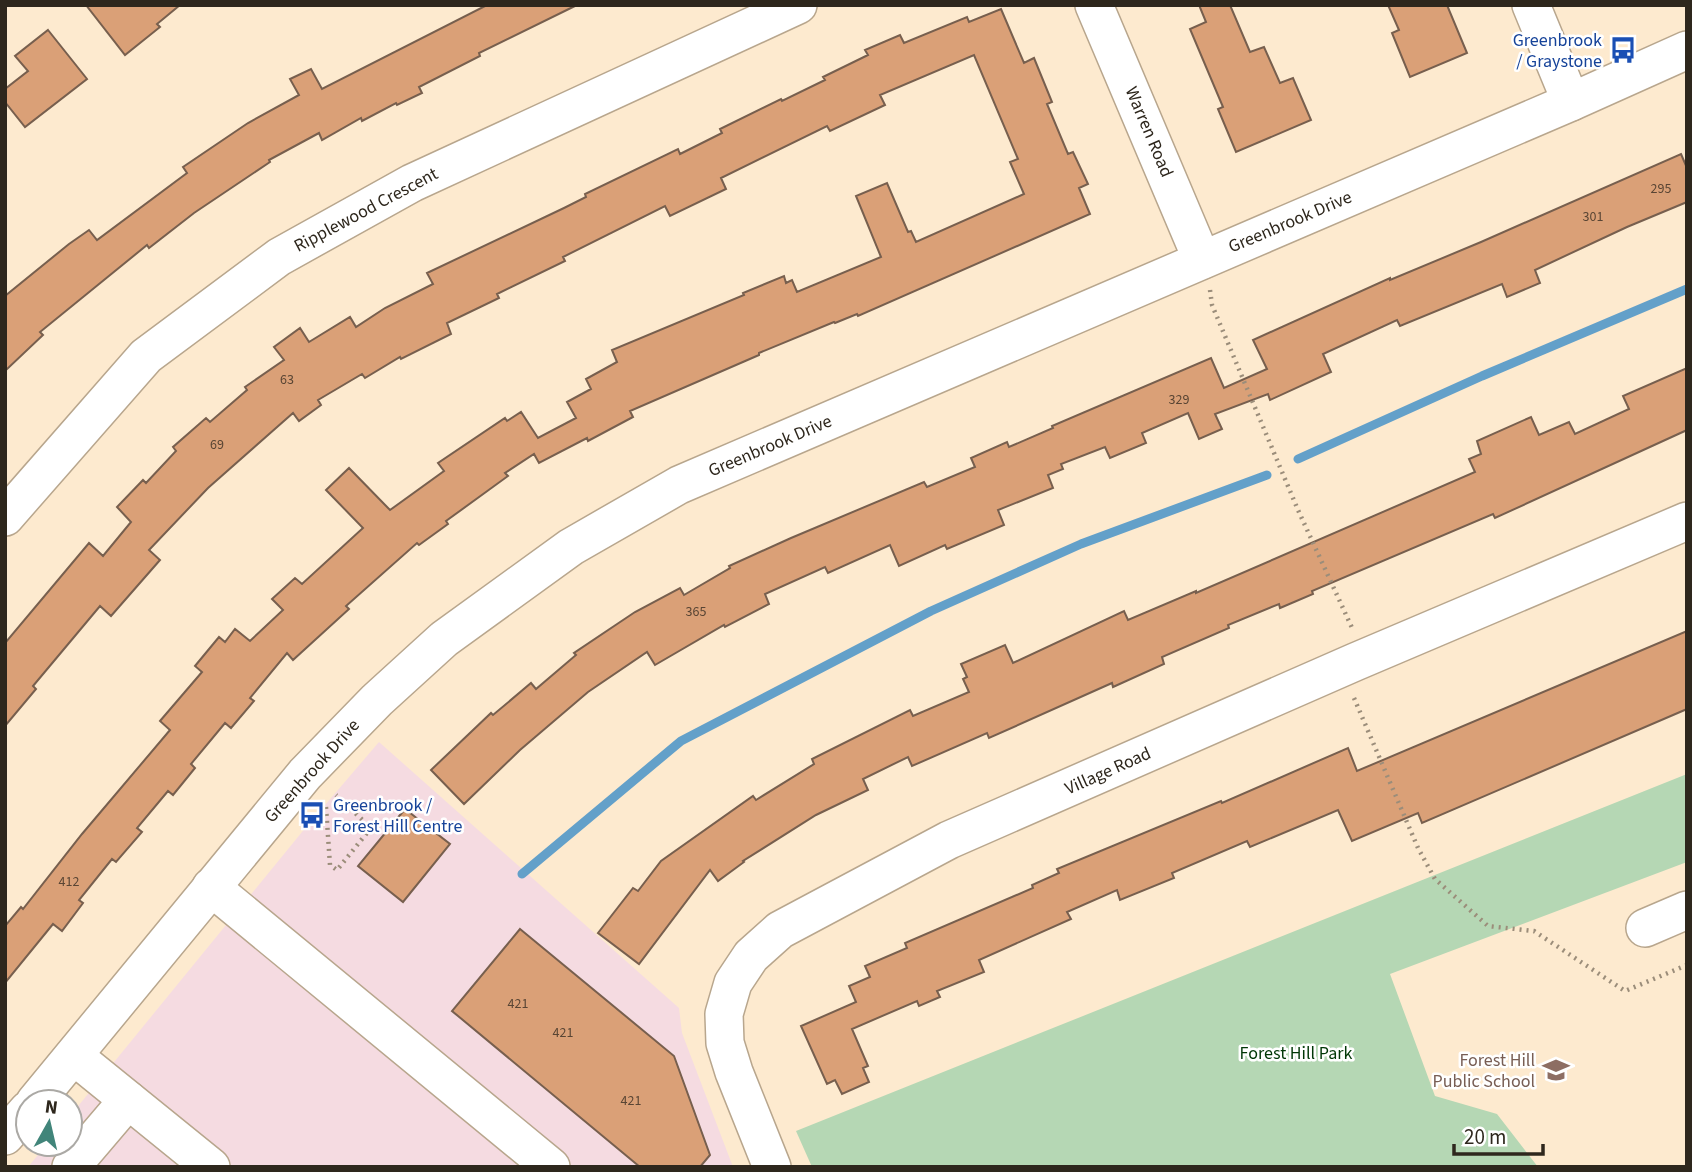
<svg xmlns="http://www.w3.org/2000/svg" width="1692" height="1172" font-family="'Source Sans 3',sans-serif">
  <style>
    .commercial { fill: #f5dbe1 }
    .green { fill: #b5d7b4 }
    .lines { fill: none; stroke-linecap: round; stroke-linejoin: round }
    .stream { stroke: #63a0c9; stroke-width: 9 }
    .building { fill: #daa077; stroke: #775f4e; stroke-width: 2 }
    .minor-casing { stroke: #b8a68d; stroke-width: 40 }
    .path { stroke: #9b8d7a; stroke-width: 4.5; stroke-dasharray: 2 5; stroke-linecap: butt }
    .minor { stroke: #fff; stroke-width: 37 }
    .labels { text-anchor: middle; dominant-baseline: central; stroke-width: 5; stroke-linejoin: round; paint-order: stroke }
    .number-label { font-size: 14px; fill: #594534 }
    .transit-label { font-size: 18px; fill: #164399; stroke: #fff; text-anchor: end }
    .street-label { font-size: 18px; fill: #2e271d; stroke: #fff }
    .park-label { font-size: 18px; fill: #003706; stroke: #fff }
    .education-label { font-size: 18px; fill: #785e54; stroke: #fff; text-anchor: end }
  </style>
  <rect width="100%" height="100%" fill="#fdeacf"/>
  <path class="commercial" d="M379,742l300,266 3,25 51,134h-705l19,-23h23v-28l232,-284z"/>
  <path class="green" d="M1687,774v88l-297,112 45,122 62,18 41,53h-726l-16,-36z"/>
  <g class="lines">
    <g class="stream">
      <path d="M1298,459l184,-83 205,-87"/>
      <path d="M522,874l159,-133 250,-130 150,-67 186,-69"/>
    </g>
  </g>
  <g class="building">
    <path d="M86,5h94l-23,19 3,3 -35,28z"/>
    <path d="M487,5h90l-98,48 1,3 -61,31 3,6 -25,12 -1,-2 -34,18 -1,-3 -39,22 -3,-7 -50,27 1,2 -76,51 -45,35 -2,-3 -107,87 3,3 -38,36v-75l64,-52 20,-14 8,10 90,-67 -4,-6 65,-44 51,-28 -9,-16 21,-10 11,20z"/>
    <path d="M1199,5h31l20,47 14,-5 16,36 13,-5 18,42 -75,32 -18,-43 5,-2 -33,-78 16,-7z"/>
    <path d="M1388,5h59l20,48 -57,24 -18,-44 7,-3z"/>
    <path d="M1001,9l23,54 10,-5 18,44 -5,2 21,50 5,-2 15,32 -9,4 11,26 -232,102 -1,-2 -22,9 -1,-1 -75,31v2l-129,56 3,6 -45,24 -1,-3 -48,25 -5,-9 -29,19 3,3 -62,45 2,3 -29,21 -2,-2 -71,63 3,3 -56,51 -6,-7 -37,45 4,3 -23,27 -6,-5 -34,41 4,4 -22,27 -5,-4 -31,37 5,4 -26,30 -4,-3 -33,41 4,3 -21,28 -9,-7 -48,59v-57l16,-19 2,2 59,-75 88,-104 -10,-9 42,-49 -7,-6 24,-29 6,5 10,-13 15,12 33,-31 -11,-11 23,-21 7,6 61,-56 -37,-38 23,-22 41,42 54,-39 -6,-8 67,-45 2,3 14,-9 17,26 38,-20 -9,-16 24,-13 -5,-10 31,-17 -5,-12 132,-55 -1,-2 41,-17 2,7 6,-3 5,12 84,-35 -25,-61 31,-13 21,49 3,-1 5,11 108,-48 -14,-32 8,-3 -44,-104 -94,40 5,10 -55,26 -3,-5 -106,52 5,11 -56,27 -5,-10 -102,51 2,4 -68,33 2,4 -52,25 4,11 -50,25 -1,-2 -35,21 -3,-4 -44,26 3,5 -22,16 -6,-8 -85,75 -59,62 11,10 -49,56 -11,-10 -67,80 3,3 -31,37v-83l84,-100 14,13 28,-34 -14,-15 26,-27 3,3 30,-32 -3,-4 33,-29 4,4 37,-32 -2,-3 39,-27 -10,-13 26,-19 9,14 41,-25 6,10 29,-19 48,-24 -6,-11 137,-65 22,-11 -1,-3 93,-45 2,5 42,-21 -2,-4 61,-30 1,2 43,-21 -2,-3 45,-22 -3,-5 35,-15 4,8 63,-26 2,5z"/>
    <path d="M48,30l39,49 -62,48 -20,-25v-13l23,-18 -13,-15z"/>
    <path d="M1681,154l6,14v34l-60,25 -92,43 5,13 -33,14 -5,-13 -102,42 -3,-6 -74,34 8,18 -61,28 -2,-6 -53,20 7,15 -23,10 -11,-26 -46,20 4,10 -36,15 -5,-11 -44,17 2,5 -15,6 5,13 -55,22 6,15 -57,24 -2,-4 -46,21 -9,-21 -62,28 -3,-6 -60,27 4,10 -44,23 -1,-2 -69,40 -8,-13 -59,40 -68,58 -56,54 -33,-34 60,-57 2,2 38,-32 5,6 40,-34 -2,-2 61,-41 45,-24 4,7 46,-27 -1,-2 62,-28 133,-56 3,5 48,-20 -4,-9 36,-16 2,5 44,-19 -1,-2 159,-68 13,30 43,-19 -14,-29 137,-62v2l91,-38z"/>
    <path d="M1687,368v62l-192,88 -2,-4 -181,77 1,3 -33,14 -1,-4 -51,21 1,3 -67,29 2,7 -51,23 -1,-4 -123,55 -2,-5 -75,33 -4,-9 -45,22 5,11 -52,25 -73,46 1,1 -26,19 -8,-11 -71,94 -41,-31 35,-45 5,3 23,-30 92,-65 3,4 58,-36 -2,-5 98,-49 3,6 56,-24 -6,-13 4,-2 -6,-13 44,-19 8,18 111,-52 4,9 68,-29v2l279,-121 -6,-13 12,-5 -4,-13 54,-24 8,18 30,-13 6,12 54,-25 -6,-13z"/>
    <path d="M1687,631v78l-265,114 -4,-10 -66,28 -14,-31 -88,37 -3,-6 -75,32 2,5 -54,22 -3,-10 -50,22 4,7 -92,41 5,12 -47,19 3,6 -21,9 -2,-5 -65,28 16,37 -5,2 6,14 -27,12 -7,-14 -8,4 -26,-58 55,-24 -7,-16 21,-9 -5,-11 42,-18 -2,-5 128,-55 -1,-3 27,-12 -2,-4 164,-68 1,2 126,-55 9,23z"/>
    <path d="M405,809l45,35 -47,58 -45,-36z"/>
    <path d="M520,929l154,127 36,99 -10,12h-60l-188,-156z"/>
  </g>
  <g class="lines">
    <defs>
      <g id="minor">
        <path d="M1094,5l108,255"/>
        <path d="M1531,5l40,97"/>
        <path d="M5,517l141,-161 133,-99 133,-74 386,-178"/>
        <path d="M211,887l340,280"/>
        <path d="M1645,928l42,-18"/>
        <path d="M74,1056l137,111"/>
        <path d="M35,1102l270,-328 72,-74 67,-61 127,-92 108,-62 892,-383 116,-52"/>
        <path d="M5,1136l23,-26"/>
        <path d="M71,1167l57,-67"/>
        <path d="M772,1167l-38,-95 -9,-29 -1,-29 9,-31 18,-27 29,-26 169,-90 406,-178 332,-141"/>
      </g>
    </defs>
    <use href="#minor" class="minor-casing"/>
    <g class="path">
      <path d="M1210,290l2,15 86,205 55,120"/>
      <path d="M1354,698l64,150 17,31 53,47 46,5 91,60 62,-26"/>
      <path d="M326,807l4,58 7,5 34,-42 -35,-33"/>
    </g>
    <use href="#minor" class="minor"/>
  </g>
  <defs>
    <symbol id="bus-bare" viewBox="-9 -9 18 18"><path d="M-5-6H5V4H4V6H2V4H-2V6H-4V4H-5ZM-3.5-4V0h7V-4ZM-3.5 1.2v1.5H-2V1.2ZM2 1.2v1.5H3.5V1.2Z" fill="#1a4fb4" stroke="#fff" stroke-width="2.5" paint-order="stroke"/></symbol>
    <symbol id="school-bare" viewBox="-9 -9 18 18"><path d="M0-5L7-2L0 1L-7-2ZM-4 1L0 2.5L4 1V4Q0 6-4 4Z" fill="#8d6e63" stroke="#fff" stroke-width="2.5" paint-order="stroke"/></symbol>
  </defs>
  <g fill-rule="evenodd">
    <use href="#bus-bare" x="1604" y="31" width="38" height="38"/>
    <use href="#bus-bare" x="293" y="796" width="38" height="38"/>
    <use href="#school-bare" x="1537" y="1051" width="38" height="38"/>
  </g>
  <g class="labels">
    <g class="number-label">
      <text x="1661" y="189">295</text>
      <text x="1593" y="217">301</text>
      <text x="287" y="380">63</text>
      <text x="1179" y="400">329</text>
      <text x="217" y="445">69</text>
      <text x="696" y="612">365</text>
      <text x="69" y="882">412</text>
      <text x="518" y="1004">421</text>
      <text x="563" y="1033">421</text>
      <text x="631" y="1101">421</text>
    </g>
    <g class="transit-label">
      <text x="1602" y="40">Greenbrook<tspan x="1602" dy="21">/ Graystone</tspan></text>
      <text x="333" y="805" text-anchor="start">Greenbrook /<tspan x="333" dy="21">Forest Hill Centre</tspan></text>
    </g>
    <g class="street-label">
      <text transform="translate(1149 132) rotate(67)">Warren Road</text>
      <text transform="translate(366 210) rotate(-28)">Ripplewood Crescent</text>
      <text transform="translate(1290 222) rotate(-23)">Greenbrook Drive</text>
      <text transform="translate(770 446) rotate(-23)">Greenbrook Drive</text>
      <text transform="translate(312 771) rotate(-48)">Greenbrook Drive</text>
      <text transform="translate(1108 771) rotate(-24)">Village Road</text>
    </g>
    <g class="park-label">
      <text x="1296" y="1053">Forest Hill Park</text>
    </g>
    <g class="education-label">
      <text x="1535" y="1060">Forest Hill<tspan x="1535" dy="21">Public School</tspan></text>
    </g>
  </g>
  <rect width="1692" height="1172" fill="none" stroke="#2e271d" stroke-width="14"/>
  <g transform="translate(49 1123) rotate(8)"><circle r="33" fill="#ffffff" stroke="#aba9a5" stroke-width="2"/>
  <path d="M0-5L12 26L0 18L-12 26Z" fill="#41857a"/>
  <text y="-10" font-size="19" font-weight="bold" text-anchor="middle" fill="#2e271d">N</text>
  </g>
  <path d="M1454 1144v10h89v-10" fill="none" stroke="#2e271d" stroke-width="3.5"/>
  <text x="1464" y="1144" font-size="21" fill="#2e271d" stroke="#ffffff" stroke-width="5" paint-order="stroke">20 m</text>
</svg>
